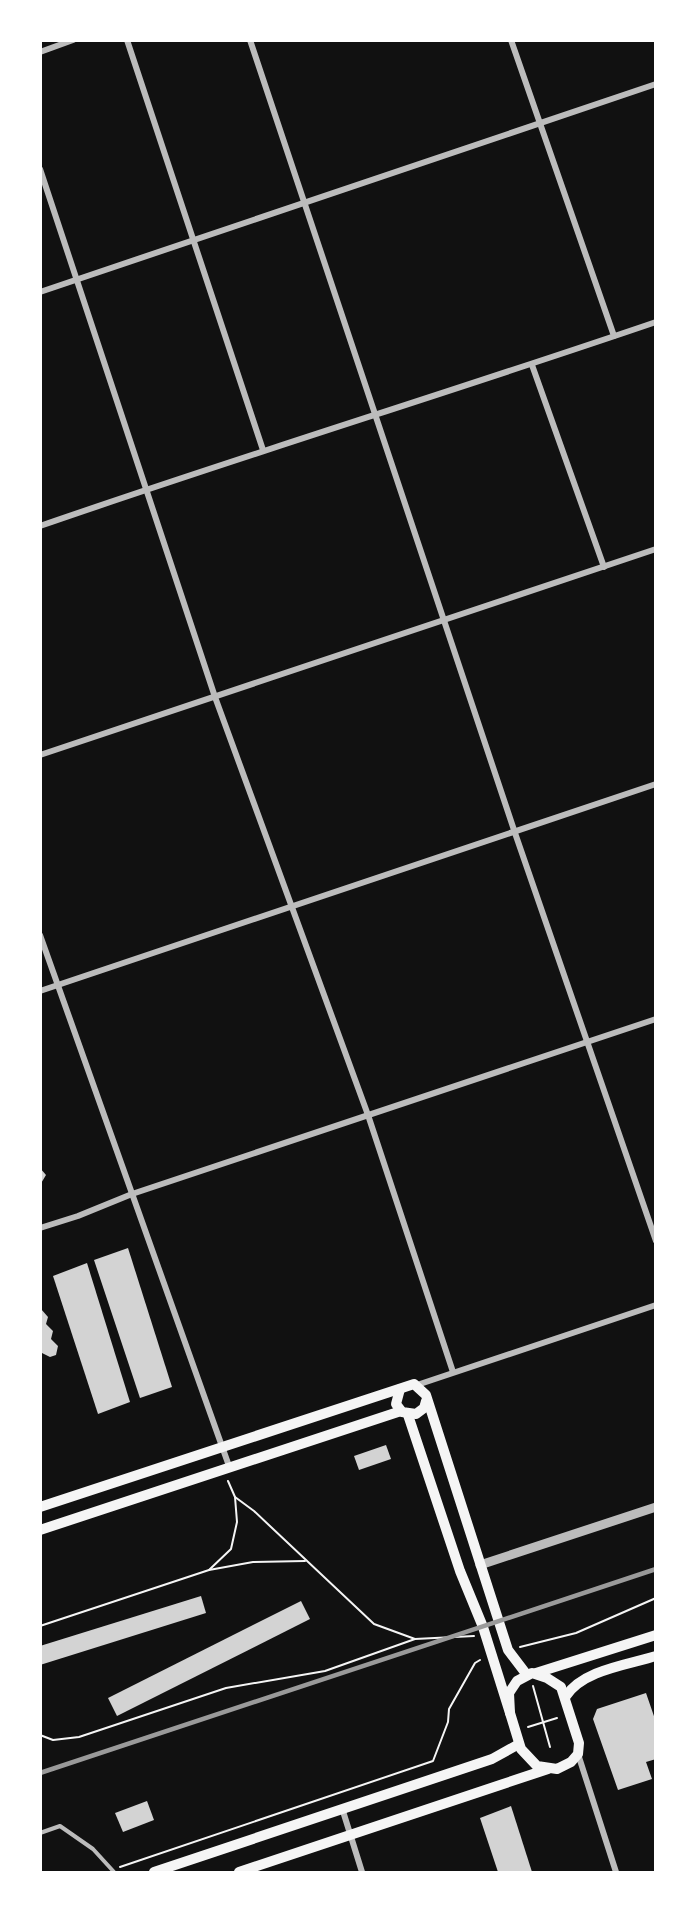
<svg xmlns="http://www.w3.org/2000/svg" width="696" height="1913" font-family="Helvetica,sans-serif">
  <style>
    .building { fill: #d3d3d3 }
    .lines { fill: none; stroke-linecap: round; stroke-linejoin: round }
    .path { stroke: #f5f5f5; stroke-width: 2 }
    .service { stroke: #bcbcbc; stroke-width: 4 }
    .minor { stroke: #bcbcbc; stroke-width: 6 }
    .tertiary { stroke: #bcbcbc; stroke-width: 9 }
    .secondary { stroke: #f5f5f5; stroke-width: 10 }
    .rail { stroke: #9a9a9a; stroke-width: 4.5 }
  </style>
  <rect width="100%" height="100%" fill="#111"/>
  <g class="building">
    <path d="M40,1168l6,7 -6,10z"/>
    <path d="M128,1248l44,139 -32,11 -46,-138z"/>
    <path d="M87,1263l43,139 -32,12 -45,-138z"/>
    <path d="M41,1296v13l7,8 -2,7 7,7 -2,8 7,7 -2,9 -6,2 -10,-5z"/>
    <path d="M386,1445l5,14 -32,11 -5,-14z"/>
    <path d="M201,1596l5,17 -166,52v-19z"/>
    <path d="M301,1601l9,18 -193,97 -9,-18z"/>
    <path d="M646,1693l10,29v37l-10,3 6,17 -34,11 -25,-71 4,-10z"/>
    <path d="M147,1801l7,19 -31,12 -8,-19z"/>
    <path d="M511,1806l21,66h-34l-18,-54z"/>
  </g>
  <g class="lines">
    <g class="path">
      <path d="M228,1481l7,16 19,14 120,113 41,15 59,-3"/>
      <path d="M209,1570l44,-8 52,-1"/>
      <path d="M40,1626l169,-56 22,-21 6,-27 -2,-25"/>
      <path d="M520,1647l56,-14 80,-35"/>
      <path d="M533,1686l17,61"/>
      <path d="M528,1727l29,-9"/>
      <path d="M40,1735l13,5 26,-3 147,-49 99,-17 90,-32"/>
      <path d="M120,1867l313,-106 15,-39 1,-13 26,-46 5,-3"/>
    </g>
    <path class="service" d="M40,1833l20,-7 33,23 21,23"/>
    <g class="minor">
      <path d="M127,40l136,410"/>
      <path d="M250,40l265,793 141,408"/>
      <path d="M511,40l103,296"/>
      <path d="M40,52l33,-12"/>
      <path d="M40,169l175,528 153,418 85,257"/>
      <path d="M40,292l616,-208"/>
      <path d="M532,365l72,202"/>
      <path d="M40,526c205,-71 411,-134 616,-204"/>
      <path d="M40,755l616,-206"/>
      <path d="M40,935l189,531"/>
      <path d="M40,991l616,-207"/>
      <path d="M40,1228l38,-12 54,-22 524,-175"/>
      <path d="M417,1385l239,-80"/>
      <path d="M578,1754l38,118"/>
      <path d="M342,1808l20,64"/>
    </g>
    <path class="tertiary" d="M480,1565l176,-58"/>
    <g class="secondary">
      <path d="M400,1389l-4,15 6,8 14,2 8,-6 2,-7"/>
      <path d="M408,1415l52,156 23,56 27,86"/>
      <path d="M40,1507l374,-123 12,11 82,255 19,25"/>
      <path d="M40,1530l361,-119"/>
      <path d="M532,1673l15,5 14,9 18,56 -1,11 -7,8 -14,7 -20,-3 -16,-17 -11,-36 -1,-20 8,-12z"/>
      <path d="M536,1673l120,-38"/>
      <path d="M566,1696c17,-26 61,-31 90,-40"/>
      <path d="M154,1872l338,-113 27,-15"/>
      <path d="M239,1872l309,-103"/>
    </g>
    <path class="rail" d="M40,1773l616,-204"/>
  </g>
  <rect width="696" height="1913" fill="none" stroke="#ffffff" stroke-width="84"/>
</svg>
